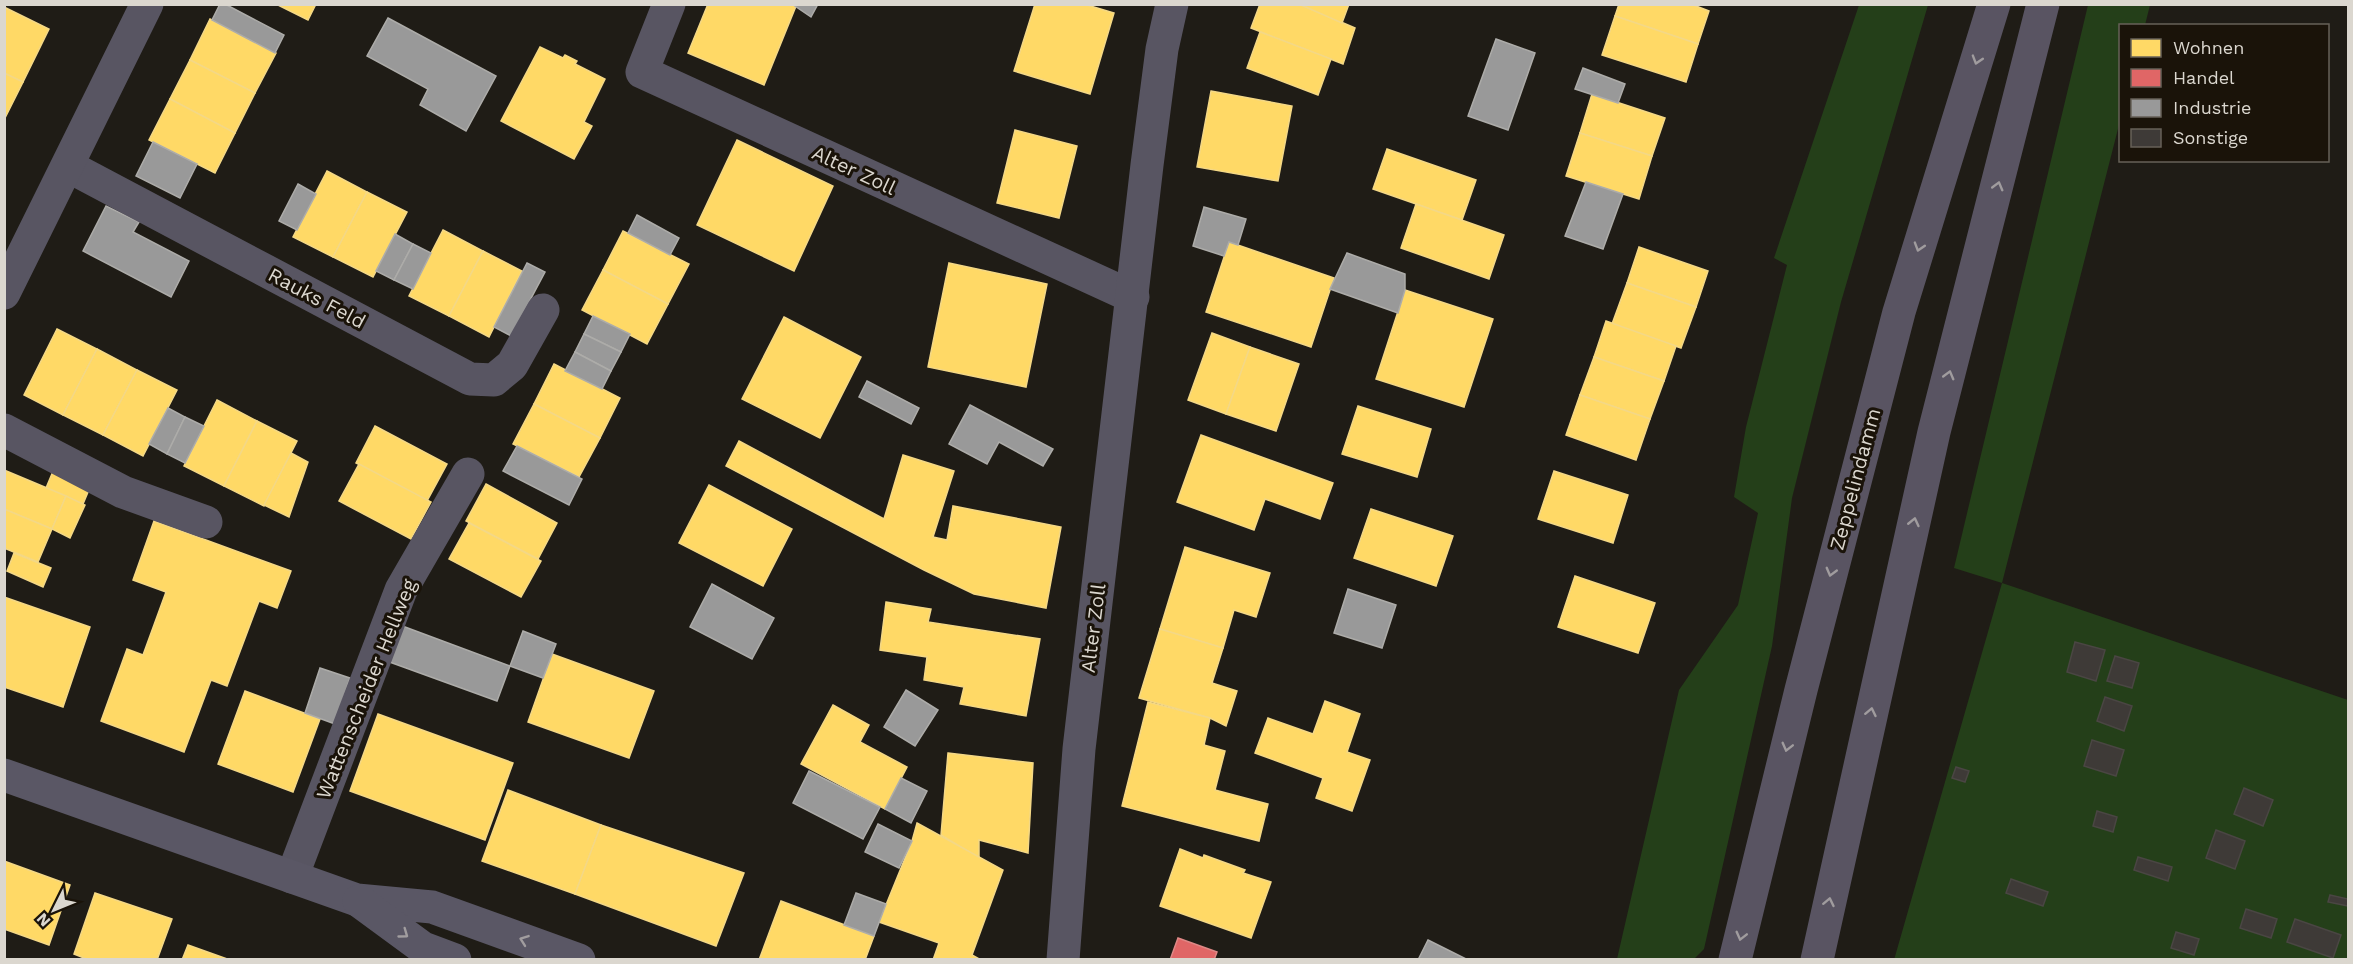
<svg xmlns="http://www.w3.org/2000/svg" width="2353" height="964" font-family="'Work Sans',sans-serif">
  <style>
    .green { fill: #243f19 }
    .homes { fill: #ffd966; stroke: #f4d886; stroke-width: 1.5 }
    .shops { fill: #e06666; stroke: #de8886; stroke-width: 1.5 }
    .industry { fill: #999; stroke: #adaca9; stroke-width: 1.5 }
    .building { fill: #3e3a37; stroke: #4a4643; stroke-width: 1.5 }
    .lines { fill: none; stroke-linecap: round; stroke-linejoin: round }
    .minor { stroke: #585562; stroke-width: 33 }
    .secondary { stroke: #5a5765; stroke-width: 33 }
    .primary { stroke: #595462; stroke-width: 33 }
    .oneway { stroke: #a09c9e }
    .oneway2 { stroke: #a19d9f }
    .labels { text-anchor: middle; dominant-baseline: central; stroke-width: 6; stroke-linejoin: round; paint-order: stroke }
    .street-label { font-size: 20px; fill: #dbd7cf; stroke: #1a1309 }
  </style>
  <rect width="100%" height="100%" fill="#1f1c16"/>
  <g class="green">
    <path d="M1859,5h69l-87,297 -49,196 -20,148 -68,303 -10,10h-77l62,-269 59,-85 20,-92 -24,-16 12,-70 41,-162 -13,-7z"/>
    <path d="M2088,5h62l-5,20 -25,1v95l-118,462 346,117v259l-454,1 108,-377 -48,-15z"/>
  </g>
  <g class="homes">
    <path d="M276,4h40l-8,16z"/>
    <path d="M708,4h84l4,2 -32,79 -76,-32z"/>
    <path d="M1035,4h49l30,9 -24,81 -76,-23z"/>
    <path d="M1260,4h39l56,24 -12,36 -92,-36z"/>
    <path d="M1299,4h50l-7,19z"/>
    <path d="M1619,4h72l18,7 -11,33 -83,-28z"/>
    <path d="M4,7l45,22 -26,53 -19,-9z"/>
    <path d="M1615,16l83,28 -12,38 -84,-27z"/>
    <path d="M210,19l66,34 -21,40 -65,-33z"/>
    <path d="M1260,32l71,27 -13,36 -71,-27z"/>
    <path d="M540,47l23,11 2,-3 12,6 -2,3 30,15 -21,43 8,4 -18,33 -73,-38z"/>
    <path d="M190,60l65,33 -20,40 -65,-34z"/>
    <path d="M4,73l19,9 -19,38z"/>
    <path d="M1211,91l81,15 -14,75 -81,-14z"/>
    <path d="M1592,94l73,24 -13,38 -72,-23z"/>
    <path d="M170,99l65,34 -20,40 -66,-33z"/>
    <path d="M1015,130l62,16 -18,72 -62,-15z"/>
    <path d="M1580,133l72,23 -13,43 -73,-23z"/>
    <path d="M737,140l96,46 -39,85 -97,-46z"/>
    <path d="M1387,149l89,31 -14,40 -89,-31z"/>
    <path d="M327,171l40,21 -34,65 -40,-20z"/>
    <path d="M367,192l40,20 -34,65 -40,-20z"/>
    <path d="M1416,204l88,31 -15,44 -88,-31z"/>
    <path d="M443,230l40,21 -34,65 -40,-20z"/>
    <path d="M623,231l66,33 -21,40 -65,-34z"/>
    <path d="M1229,242l105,36 -23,69 -105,-35z"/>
    <path d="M1639,247l69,24 -12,36 -69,-24z"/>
    <path d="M483,251l39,20 -33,66 -40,-21z"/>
    <path d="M949,263l98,21 -21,103 -98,-20z"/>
    <path d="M603,270l65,34 -21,40 -65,-34z"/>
    <path d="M1627,283l69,24 -15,41 -69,-24z"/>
    <path d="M1405,290l88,29 -29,88 -88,-28z"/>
    <path d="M784,317l77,40 -41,81 -78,-39z"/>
    <path d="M1606,321l70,25 -12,35 -70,-24z"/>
    <path d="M57,329l40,20 -34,66 -39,-20z"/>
    <path d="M1212,333l38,14 -24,67 -38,-14z"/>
    <path d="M1250,347l49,17 -23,67 -50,-17z"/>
    <path d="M97,349l40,21 -34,65 -40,-20z"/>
    <path d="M1594,357l70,24 -14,38 -70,-24z"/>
    <path d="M554,364l66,34 -20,40 -66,-34z"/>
    <path d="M137,370l40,20 -34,66 -40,-21z"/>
    <path d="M1580,395l70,24 -14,41 -70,-25z"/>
    <path d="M217,400l40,21 -33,65 -40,-20z"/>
    <path d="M534,404l66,34 -21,39 -66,-33z"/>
    <path d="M1358,406l73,23 -14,48 -75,-23z"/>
    <path d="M257,421l40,20 -33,65 -40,-20z"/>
    <path d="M375,426l72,38 -20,37 -71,-38z"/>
    <path d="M1201,435l132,48 -13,36 -55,-20 -11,31 -77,-28z"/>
    <path d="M739,441l145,78 19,-64 51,16 -21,66 14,3 6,-34 108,21 -15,81 -72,-14 -50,-24 -198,-104z"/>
    <path d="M291,453l17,9 -19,55 -25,-12z"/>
    <path d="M359,464l72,38 -20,37 -72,-38z"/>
    <path d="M54,469l37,16 -8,19 -37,-16z"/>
    <path d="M4,470l62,26 -14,33 -48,-20z"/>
    <path d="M1554,471l74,24 -15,48 -75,-24z"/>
    <path d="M486,484l71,39 -19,36 -72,-38z"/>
    <path d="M709,485l83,44 -29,57 -84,-43z"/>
    <path d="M66,496l19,9 -15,33 -18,-9z"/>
    <path d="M4,509l48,20 -14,33 -34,-14z"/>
    <path d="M1371,509l82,27 -17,50 -82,-28z"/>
    <path d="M154,521l137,50 -14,37 -18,-7 -32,85 -16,-6 -27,72 -83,-31 26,-72 16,6 23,-63 -33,-12z"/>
    <path d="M469,523l72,38 -20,36 -72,-38z"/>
    <path d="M1185,547l85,26 -14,44 -22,-7 -11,38 -63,-19z"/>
    <path d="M14,553l37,15 -8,19 -36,-16z"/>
    <path d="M1575,576l80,27 -17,50 -80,-26z"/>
    <path d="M4,597l86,30 -27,80 -59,-20z"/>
    <path d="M886,602l45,7 -3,13 112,17 -14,77 -66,-12 4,-17 -40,-7 3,-23 -47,-7z"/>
    <path d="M1160,629l63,19 -11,35 25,8 -11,35 -16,-8 -71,-20z"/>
    <path d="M552,654l102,37 -25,67 -101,-36z"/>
    <path d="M245,691l75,28 -27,73 -75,-28z"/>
    <path d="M1325,701l35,13 -13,38 23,8 -18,51 -36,-13 7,-20 -68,-25 13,-35 45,16z"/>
    <path d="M1148,702l62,16 -6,27 21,6 -10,39 53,14 -9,37 -137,-35z"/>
    <path d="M833,705l36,20 -9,17 47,25 -22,42 -84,-45z"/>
    <path d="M378,714l135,49 -28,77 -135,-49z"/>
    <path d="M948,753l85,10 -5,90 -49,-13v18l-38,-23z"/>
    <path d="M508,790l93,35 -26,69 -93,-33z"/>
    <path d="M917,823l86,47 -31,85 9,5h-48l6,-17 -60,-21 33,-81z"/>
    <path d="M601,825l143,48 -28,73 -141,-52z"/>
    <path d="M1180,849l23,9 1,-3 41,15 -2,3 28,9 -20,56 -91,-32z"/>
    <path d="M4,861l66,24 -21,60 -45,-16z"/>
    <path d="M95,893l77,26 -15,41h-68l-15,-6z"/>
    <path d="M781,901l93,35 -9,24h-106z"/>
    <path d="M188,945l42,15h-48z"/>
  </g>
  <path class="shops" d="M1178,938l39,14 -3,8h-44z"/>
  <g class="industry">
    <path d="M220,4h5l59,31 -9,18 -63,-33z"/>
    <path d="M792,4h26l-7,13z"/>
    <path d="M388,18l108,58 -30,55 -46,-26 8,-16 -61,-33z"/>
    <path d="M1496,39l39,14 -27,77 -40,-14z"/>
    <path d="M1583,68l42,16 -7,19 -43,-14z"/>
    <path d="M153,142l44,22 -17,34 -44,-22z"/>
    <path d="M1586,182l37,12 -20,55 -38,-13z"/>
    <path d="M298,184l18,10 -19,36 -18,-9z"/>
    <path d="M106,206l33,16 -6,10 56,29 -18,36 -88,-46z"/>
    <path d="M1204,207l42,12 -8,26 -9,-3 -5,14 -31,-10z"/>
    <path d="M637,215l42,23 -9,17 -42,-22z"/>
    <path d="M395,234l18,10 -19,36 -18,-9z"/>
    <path d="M413,244l18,9 -18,36 -19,-9z"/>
    <path d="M1347,253l58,21v16l-7,23 -68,-24z"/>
    <path d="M527,263l18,9 -34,64 -17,-9z"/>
    <path d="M593,316l37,18 -9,18 -37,-18z"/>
    <path d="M584,334l37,18 -10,19 -36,-19z"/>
    <path d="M575,352l36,19 -9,18 -37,-18z"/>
    <path d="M867,381l52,27 -8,16 -52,-27z"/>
    <path d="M970,405l83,44 -10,17 -44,-24 -12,22 -38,-20z"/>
    <path d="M168,408l17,9 -18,37 -18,-10z"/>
    <path d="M185,417l19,9 -19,37 -18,-9z"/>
    <path d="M517,446l65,33 -13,26 -66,-34z"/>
    <path d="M712,584l62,34 -22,41 -62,-32z"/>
    <path d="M1348,589l48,16 -14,43 -48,-15z"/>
    <path d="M397,624l113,42 -13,35 -113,-41z"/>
    <path d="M523,631l33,13 -13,34 -33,-12z"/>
    <path d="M320,668l30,10 -15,46 -30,-11z"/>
    <path d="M906,690l32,20 -23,36 -31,-19z"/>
    <path d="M809,771l71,36 -17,32 -70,-36z"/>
    <path d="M901,778l26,13 -16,32 -26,-14z"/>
    <path d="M878,824l34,17 -13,27 -34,-16z"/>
    <path d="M856,893l30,11 -12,32 -30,-11z"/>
    <path d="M1428,940l40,20h-50z"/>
  </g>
  <g class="building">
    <path d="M2075,642l30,8 -9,31 -29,-9z"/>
    <path d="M2115,656l24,7 -7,25 -25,-7z"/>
    <path d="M2105,697l27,9 -8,25 -27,-10z"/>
    <path d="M2092,740l32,10 -8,26 -32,-10z"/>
    <path d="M1956,767l13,4 -4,11 -13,-4z"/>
    <path d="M2244,788l29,12 -10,26 -29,-12z"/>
    <path d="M2097,811l20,6 -4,15 -20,-6z"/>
    <path d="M2216,830l29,11 -10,28 -29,-11z"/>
    <path d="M2138,857l34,10 -4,14 -34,-11z"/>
    <path d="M2011,879l37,13 -5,14 -37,-13z"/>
    <path d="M2330,895l18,4v7l-20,-4z"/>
    <path d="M2246,909l31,10 -6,19 -31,-10z"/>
    <path d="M2295,919l46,16 -8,23 -46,-16z"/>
    <path d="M2176,932l23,7 -5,16 -23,-7z"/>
  </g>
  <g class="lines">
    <g class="minor">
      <path d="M669,4l-27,68 491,225"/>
      <path d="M68,166l402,213 24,1 18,-15 31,-55"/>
      <path d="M4,293l143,-289"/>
      <path d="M4,430l119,62 83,30"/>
      <path d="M292,877l109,-287 67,-116"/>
      <path d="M1063,960l16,-211 68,-584 15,-116 10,-45"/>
    </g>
    <g class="secondary">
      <path d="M4,775l353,125 75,7 147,53"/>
      <path d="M359,901l64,47 32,12"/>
    </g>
    <g class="primary">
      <path d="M1735,960l66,-270 98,-378 95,-308"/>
      <path d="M1817,960l117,-528 109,-428"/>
    </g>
  </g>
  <defs><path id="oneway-chevron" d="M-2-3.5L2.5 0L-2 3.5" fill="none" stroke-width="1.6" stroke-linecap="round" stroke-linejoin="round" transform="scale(1.5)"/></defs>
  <g class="oneway">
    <use href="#oneway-chevron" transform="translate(1977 60) rotate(107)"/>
    <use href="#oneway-chevron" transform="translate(1998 186) rotate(-75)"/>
    <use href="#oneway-chevron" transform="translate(1919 247) rotate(107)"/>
    <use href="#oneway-chevron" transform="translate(1949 375) rotate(-75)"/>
    <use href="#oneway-chevron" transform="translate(1914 522) rotate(-77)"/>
    <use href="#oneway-chevron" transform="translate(1831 572) rotate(105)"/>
    <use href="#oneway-chevron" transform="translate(1871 712) rotate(-78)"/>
    <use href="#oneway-chevron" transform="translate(1787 747) rotate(104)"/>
    <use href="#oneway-chevron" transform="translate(1829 902) rotate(-78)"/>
    <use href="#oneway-chevron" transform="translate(1741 936) rotate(104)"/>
  </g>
  <g class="oneway2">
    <use href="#oneway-chevron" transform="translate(404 934) rotate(36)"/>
    <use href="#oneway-chevron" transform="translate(524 940) rotate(-160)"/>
  </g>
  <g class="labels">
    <g class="street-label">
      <text transform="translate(854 170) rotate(25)">Alter Zoll</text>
      <text transform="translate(317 298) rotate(28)">Rauks Feld</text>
      <text transform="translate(1855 479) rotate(-75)">Zeppelindamm</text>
      <text transform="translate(1093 628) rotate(-83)">Alter Zoll</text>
      <text transform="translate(366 689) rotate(-68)">Wattenscheider Hellweg</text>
    </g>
  </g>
  <rect width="2353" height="964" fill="none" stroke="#dbd7cf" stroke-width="12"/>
  <rect x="2119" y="24" width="210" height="138" fill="#1a1309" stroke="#676158" stroke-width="1.5"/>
  <rect x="2131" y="39" width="30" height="18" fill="#ffd966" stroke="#676158" stroke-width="1.5"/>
  <text x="2173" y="54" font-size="18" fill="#dbd7cf">Wohnen</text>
  <rect x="2131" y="69" width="30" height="18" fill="#e06666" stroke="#676158" stroke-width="1.5"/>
  <text x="2173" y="84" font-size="18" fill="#dbd7cf">Handel</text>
  <rect x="2131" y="99" width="30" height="18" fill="#999999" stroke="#676158" stroke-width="1.5"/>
  <text x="2173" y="114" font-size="18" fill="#dbd7cf">Industrie</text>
  <rect x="2131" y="129" width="30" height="18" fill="#3e3a37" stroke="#676158" stroke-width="1.5"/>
  <text x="2173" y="144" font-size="18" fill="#dbd7cf">Sonstige</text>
  <g transform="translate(54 910) rotate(227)" stroke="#1a1309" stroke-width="4.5" paint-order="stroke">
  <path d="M0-4.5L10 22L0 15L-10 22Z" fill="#dbd7cf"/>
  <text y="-9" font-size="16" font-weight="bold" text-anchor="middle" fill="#dbd7cf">N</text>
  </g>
</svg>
